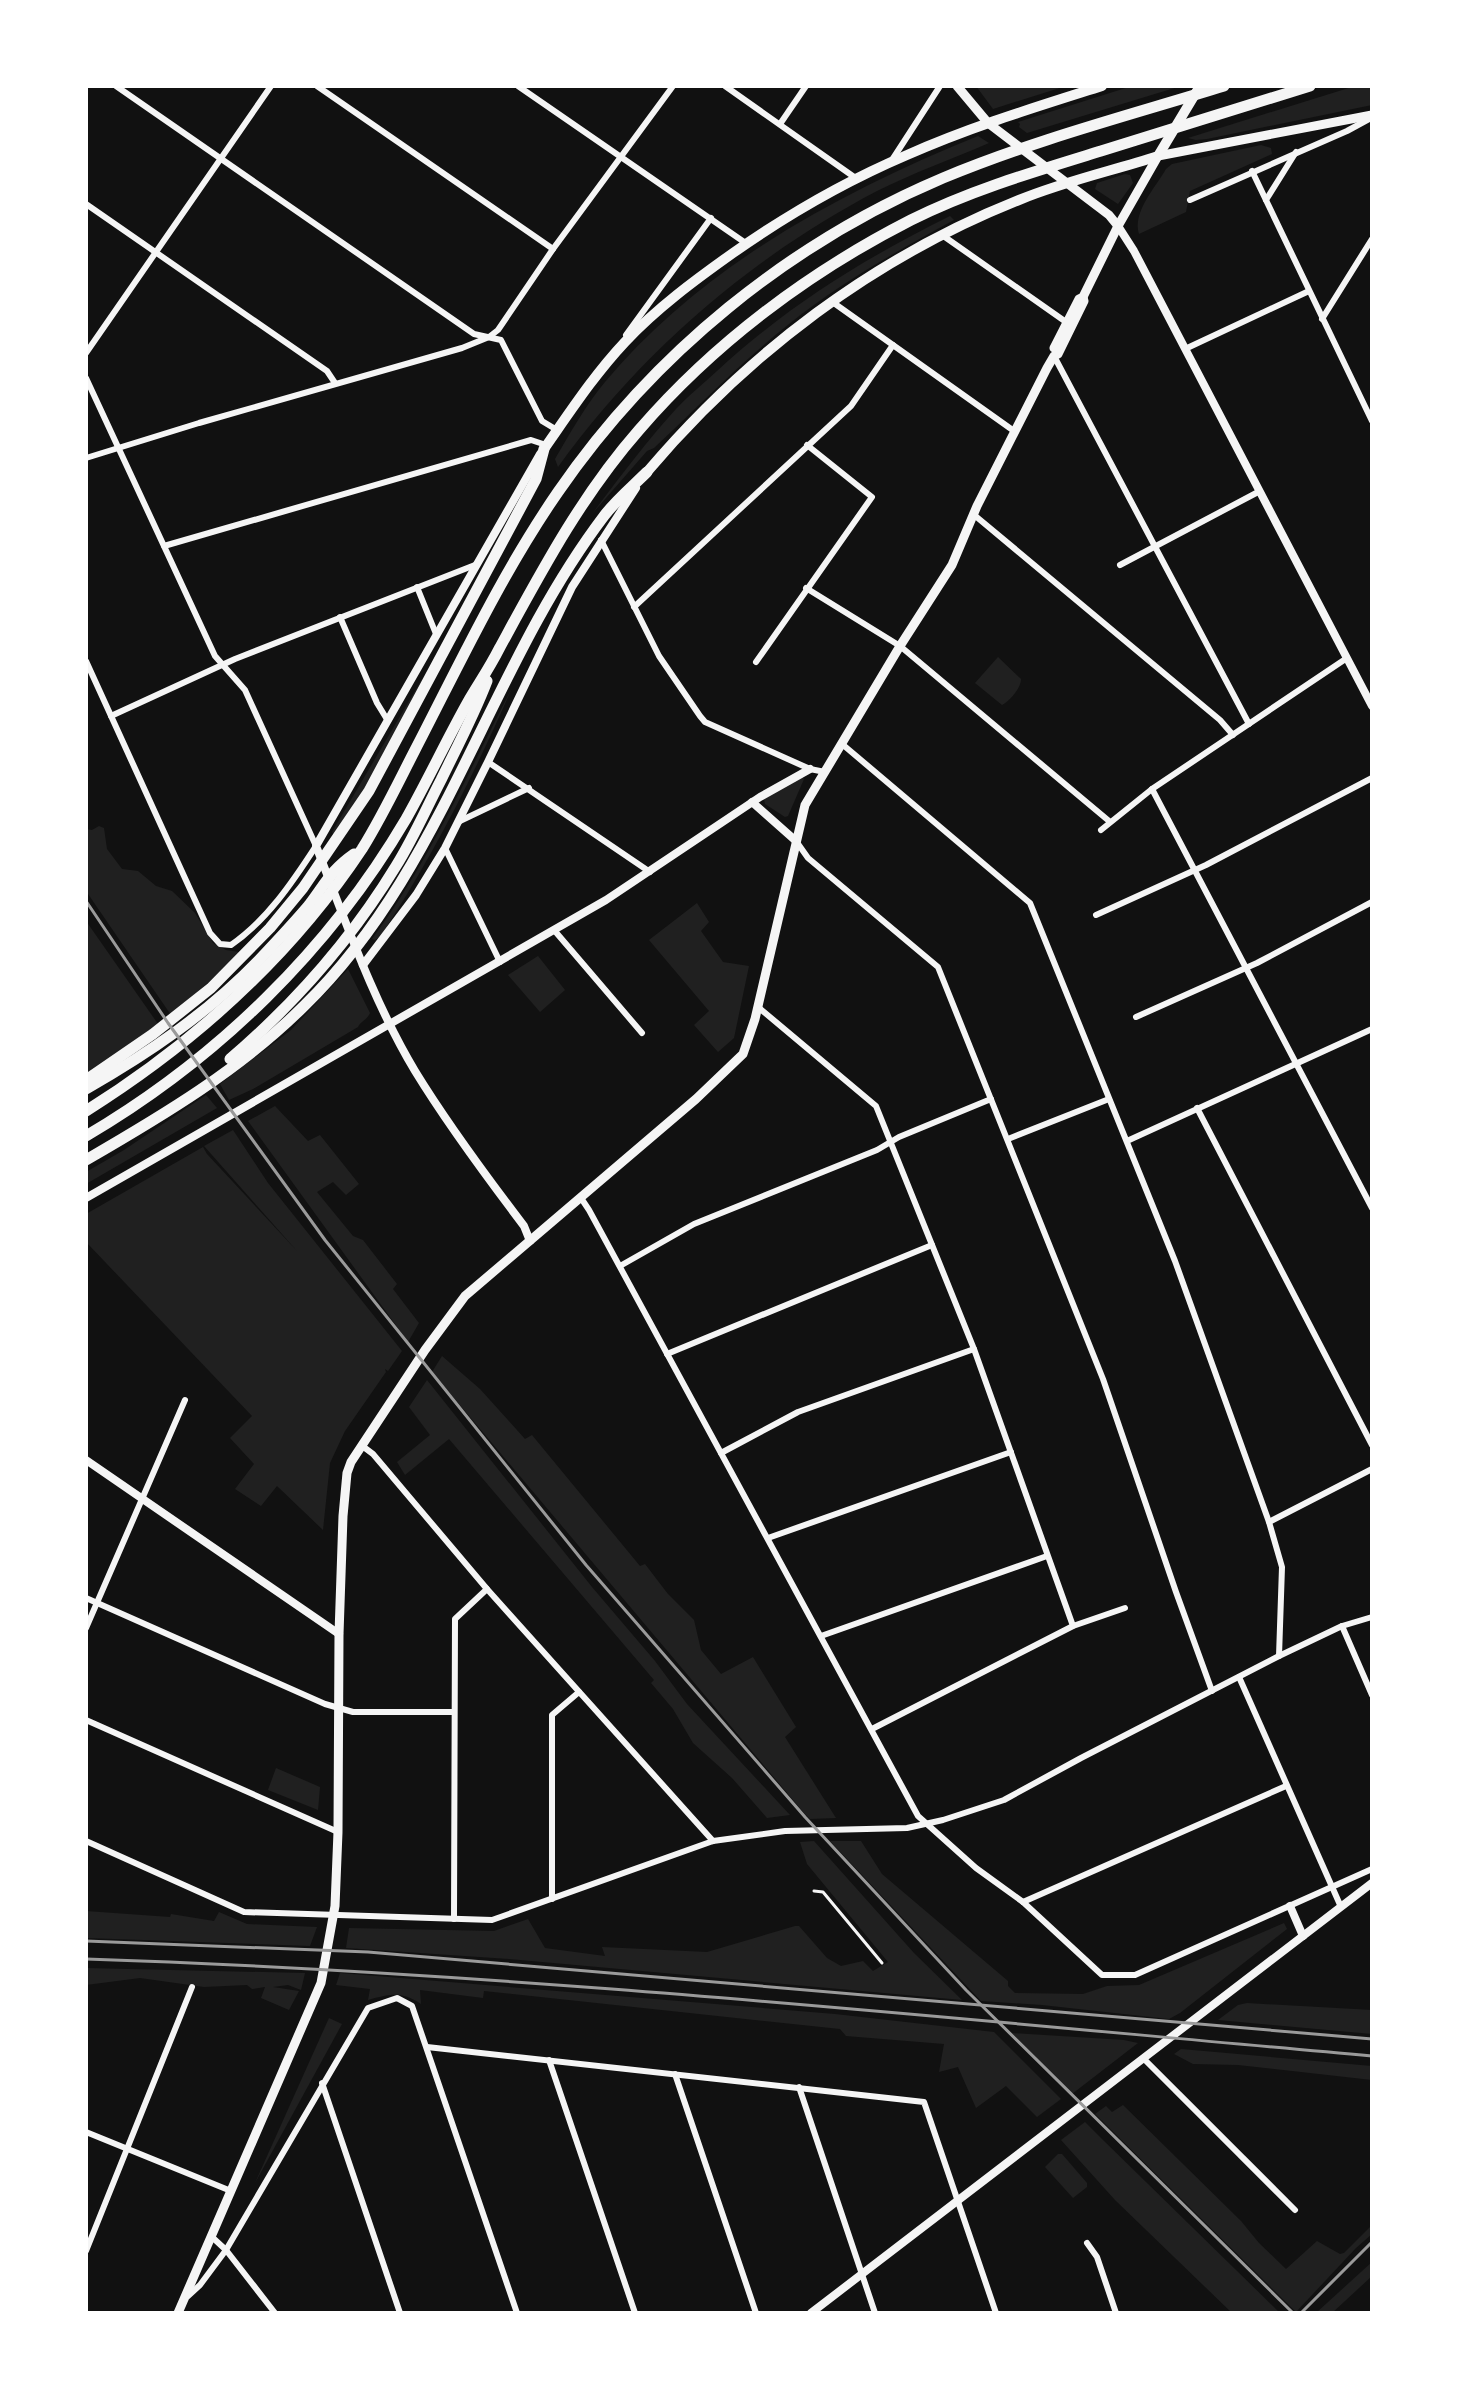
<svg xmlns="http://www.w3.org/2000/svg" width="1458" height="2399" font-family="'DM Sans',sans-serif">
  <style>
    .green { fill: #202020 }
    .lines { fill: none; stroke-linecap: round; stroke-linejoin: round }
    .service { stroke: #f5f5f5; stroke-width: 3 }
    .minor { stroke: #f5f5f5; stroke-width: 6 }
    .tertiary { stroke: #f5f5f5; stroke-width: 8 }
    .secondary { stroke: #f5f5f5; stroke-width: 9 }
    .primary { stroke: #f5f5f5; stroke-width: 10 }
    .motorway { stroke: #f5f5f5; stroke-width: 11 }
    .rail { stroke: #9a9a9a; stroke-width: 3 }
  </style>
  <rect width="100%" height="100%" fill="#111"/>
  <g class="green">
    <path d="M976,86h90l-73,23z"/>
    <path d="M1132,86h49l-154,47 -8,-6 1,-3 -2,-2z"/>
    <path d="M1355,86h17v19l-165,34 -11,1 -8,-2z"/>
    <path d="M978,136l11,7c-37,16 -76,30 -112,48 -126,66 -236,161 -319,276l-3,-8c15,-26 31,-54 50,-77 97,-116 235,-190 373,-246z"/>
    <path d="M1261,145l10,3 1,6 -82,37 -4,21 -47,22c-7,-22 17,-47 27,-65l6,-5z"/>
    <path d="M1125,174l5,1 3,8 -15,21 -23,-15 2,-6z"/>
    <path d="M950,216l4,4c-57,31 -114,63 -165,104 -48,38 -90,82 -135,124l-7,3 -55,63c27,-36 54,-72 84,-105 13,-14 27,-25 41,-38 73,-67 145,-111 233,-155z"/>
    <path d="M998,657l23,22c0,9 -11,22 -19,26l-27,-22z"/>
    <path d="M425,674l-50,98 -40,64 -3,-4z"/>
    <path d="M512,688c-38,87 -80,170 -132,249l-5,3 -3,-1c57,-77 96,-166 140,-251z"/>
    <path d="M802,776l2,3 -16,37 -3,1 -20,-13 -1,-5z"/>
    <path d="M99,826l5,2 3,21 15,20 16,2 18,15 16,5 23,22 18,30 13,7 13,2 -12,14 -56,49 -85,-124v-62l6,1z"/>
    <path d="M697,903l12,19 -8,9 22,31 26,4 -15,72 -16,14 -24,-27 15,-14 -60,-71z"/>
    <path d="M86,921l72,103 -72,51z"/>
    <path d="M538,956l27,34 -25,22 -32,-37z"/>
    <path d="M348,969l22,44c-3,7 -9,8 -12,14l-105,62 -24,11 -9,-16 71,-54z"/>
    <path d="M206,1095l11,13 -131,76v-12l38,-22z"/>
    <path d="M275,1106l33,35 12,-6 39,49 -13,11 -13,-13 -16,10 36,44 10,4 34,44 -4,5 26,34 -11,19 -160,-221z"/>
    <path d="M233,1130l35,53 134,168 -14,20 -3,-2 1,3 -41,59 -15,32 -7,67 -46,-44 -16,20 -26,-17 19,-25 -24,-26 22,-22 -166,-174v-28l117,-67 4,7 90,97 -93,-105z"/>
    <path d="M442,1356l38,33 45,50 7,-4 108,131 5,-2 23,30 26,26 7,30 20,24 32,-17 43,70 -11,10 51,81 -26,1 -6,-6 -372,-441z"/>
    <path d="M427,1380l165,207 63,74 32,43 103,111 -23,3 -35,-40 -39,-35 -20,-34 -22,-26 3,-3 -205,-241 -44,36 -8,-13 33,-27 -21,-28z"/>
    <path d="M276,1768l44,19 -2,23 -50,-20z"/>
    <path d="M814,1841l100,112 48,47 -453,-41 -163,-11 3,-20 145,3 34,-12 17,29 60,8 -3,-9 105,5 88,-26h4l28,32 14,8 22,-5 10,10 15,-9 -81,-98 -7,-22z"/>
    <path d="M830,1841h31l21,33 126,107v5l7,7 68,1 24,-8 32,-1 145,-62 3,6 -107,84 -11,6 -127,-14 -61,-4z"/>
    <path d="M86,1911l84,6 1,-3 43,7 5,-9 28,12 70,3 -7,19 -224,-8z"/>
    <path d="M86,1968l219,5 -4,17 -13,-5 -15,2 26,4 -10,19 -28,-12 4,-11 -13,2 -5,-4 -43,2 -64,-9 -54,7z"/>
    <path d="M340,1973l495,41 159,18 67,67 -24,18 -31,-31 -30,22 -18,-41 -19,5 5,-28 -98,-8 -6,-7 -356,-38 -1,7 -63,-8 1,14c-20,-13 -30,-10 -53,-4l2,-11 -34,-4z"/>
    <path d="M1247,2003l125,7v24l-154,-14 20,-15z"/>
    <path d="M329,2018l13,6 -87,159z"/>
    <path d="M1012,2033l112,7 14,3 -66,51z"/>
    <path d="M1181,2049l191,17v14l-134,-15 -45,-1 -19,-10z"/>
    <path d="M1123,2105l118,116 18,22 27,26 31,-28 23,13 4,-1 28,-28v9l-16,14 -60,64 -201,-198 11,-8 6,6z"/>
    <path d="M1085,2122l17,17 178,174h-48l-117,-113 -54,-60z"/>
    <path d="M1058,2154h4l25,29v4l-14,11 -28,-31z"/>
    <path d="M1372,2262v14l-40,37h-16z"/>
  </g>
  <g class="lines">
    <path class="service" d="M814,1891l9,1 59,71"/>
    <g class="minor">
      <path d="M116,86l358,248 27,6 41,81 15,9"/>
      <path d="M317,86l236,163"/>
      <path d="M518,86l229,158"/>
      <path d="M725,86l132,93"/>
      <path d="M780,124l26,-38"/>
      <path d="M892,160l48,-74"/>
      <path d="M1252,171l120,250"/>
      <path d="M1190,200l157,-69 22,-12"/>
      <path d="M1266,200l30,-48"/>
      <path d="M86,204l241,167 8,12"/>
      <path d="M942,235l124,87"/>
      <path d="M831,301l183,130"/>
      <path d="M1322,319l50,-80"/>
      <path d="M626,335l85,-117"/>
      <path d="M1185,349l124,-58"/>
      <path d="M86,353l185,-267"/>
      <path d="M1054,356l195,368"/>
      <path d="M86,378l129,278 30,34 71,156c-24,37 -49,74 -85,99l-11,-1 -10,-11 -124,-272"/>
      <path d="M86,458l113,-35 263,-75 27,-11 9,-7 55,-81 120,-163"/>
      <path d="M973,514l247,206 13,15"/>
      <path d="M601,540l58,116 41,60 5,6 105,47 15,3"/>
      <path d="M164,546l367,-106 15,5"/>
      <path d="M1120,565l140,-74"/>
      <path d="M417,587l19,47"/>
      <path d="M806,588l94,58 209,175"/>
      <path d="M634,607l217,-201 42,-61"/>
      <path d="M340,617l37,86 11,18"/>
      <path d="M756,662l116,-165 -65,-52"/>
      <path d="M111,716l124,-57 240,-94"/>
      <path d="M842,744l188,159 145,358 94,261 13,45 -3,89"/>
      <path d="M488,762l162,110"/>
      <path d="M1152,789l220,419"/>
      <path d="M460,821l69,-33"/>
      <path d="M1101,830l51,-41 195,-131"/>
      <path d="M796,841l12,17 130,109 165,412 73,213 36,99"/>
      <path d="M445,848l55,114"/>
      <path d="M1096,915l110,-50 166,-87"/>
      <path d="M554,930l88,103"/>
      <path d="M758,1007l118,99 98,243 99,277"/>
      <path d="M1136,1017l121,-54 115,-61"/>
      <path d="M1197,1108l175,337"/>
      <path d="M1008,1139l101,-40"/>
      <path d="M1127,1141l245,-112"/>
      <path d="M581,1198l8,12 329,606 58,52 47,34 79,73h33l237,-106"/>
      <path d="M620,1266l74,-42 183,-74 22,-13 92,-38"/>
      <path d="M667,1354l265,-109"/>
      <path d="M361,1445l12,9 114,135 226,252"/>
      <path d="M721,1453l77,-41 176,-63"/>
      <path d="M1269,1522l103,-53"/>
      <path d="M768,1538l243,-86"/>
      <path d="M86,1598l239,106 28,8h101"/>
      <path d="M1342,1626l30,69"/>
      <path d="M86,1628l99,-228"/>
      <path d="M821,1636l226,-80"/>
      <path d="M1239,1677l102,230"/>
      <path d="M86,1720l252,112"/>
      <path d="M872,1729l201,-103 52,-18"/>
      <path d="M86,1841l158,71 248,8 221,-79 72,-10 122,-3 36,-8 61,-20 77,-42 198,-102 63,-30 30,-9"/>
      <path d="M552,1899v-184l27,-23"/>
      <path d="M1023,1902l263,-116"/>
      <path d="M454,1919l1,-300 32,-30"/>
      <path d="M427,2047l497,55 72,211"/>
      <path d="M1143,2058l152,152"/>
      <path d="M549,2060l86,253"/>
      <path d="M675,2074l81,239"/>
      <path d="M322,2083l78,230"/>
      <path d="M799,2087l76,226"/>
      <path d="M86,2132l145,59"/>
      <path d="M212,2237l14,13 49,63"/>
      <path d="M1087,2243l10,14 19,56"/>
      <path d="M86,2251l106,-264"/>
      <path d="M188,2296l12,-11 26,-35 142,-242 29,-10 15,8 105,307"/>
    </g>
    <g class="tertiary">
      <path d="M1118,226l16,25 238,455"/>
      <path d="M752,802l44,39"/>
      <path d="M363,965l53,-70 29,-47 43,-86 84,-175 64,-99"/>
      <path d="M86,1198l520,-298 154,-103 50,-28"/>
      <path d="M530,1241l-6,-15c-38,-50 -76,-101 -109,-155 -42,-70 -69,-149 -99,-225l224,-392"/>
      <path d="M86,1460l253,174"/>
      <path d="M1290,1906l13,30"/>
      <path d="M811,2313l561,-430"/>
    </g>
    <g class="secondary">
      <path d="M957,86l31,37 121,92 9,11"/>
      <path d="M1054,348l25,-49 4,-2 35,-71 40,-70 214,-41"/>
      <path d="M178,2313l143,-330 14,-77 3,-74 1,-198 4,-118 4,-43 4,-11 74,-112 40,-54 231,-197 47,-45 12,-35 50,-214 95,-159 52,-81 25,-59 70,-138 7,-12 4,-2 26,-53 -1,-4"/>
    </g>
    <g class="primary">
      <path d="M544,449c26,-37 50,-74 81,-107 32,-34 70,-62 108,-89 54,-38 113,-72 174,-98 63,-28 129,-48 195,-69"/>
      <path d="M647,472c101,-119 226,-214 372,-272 46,-19 93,-29 139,-44l42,-70"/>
    </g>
    <g class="motorway">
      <path d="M230,1059c64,-55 121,-119 166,-193 17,-27 30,-57 45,-86 16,-33 33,-65 46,-99"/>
      <path d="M86,1080l67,-46 58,-46 59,-60 33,-40 66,-97 167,-312 8,-30"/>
      <path d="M86,1089c63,-36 122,-76 173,-129 17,-18 34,-36 50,-55 16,-21 22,-35 45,-51"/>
      <path d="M86,1111c108,-68 205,-155 276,-262 20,-32 36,-66 53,-99 45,-87 87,-177 143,-258 95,-138 231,-249 385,-314 91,-38 187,-63 281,-92"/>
      <path d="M86,1136c131,-77 243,-186 320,-317 22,-39 41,-80 63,-119 10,-17 21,-33 30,-51 42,-77 82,-153 140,-219 75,-87 170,-158 272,-210 60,-30 125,-49 190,-69 69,-22 139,-43 209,-65"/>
      <path d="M86,1160c76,-44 155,-91 218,-154 37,-36 70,-80 97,-124 73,-119 118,-254 203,-366 12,-16 29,-30 43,-44"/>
    </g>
    <g class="rail">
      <path d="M86,901l82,122 157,217 261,325 219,252 161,173 327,323"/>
      <path d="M86,1941l282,11 1004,87"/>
      <path d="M86,1959c430,14 858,59 1286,97"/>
      <path d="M1301,2313l71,-71"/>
    </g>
  </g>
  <rect width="1458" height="2399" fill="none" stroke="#ffffff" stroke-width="176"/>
</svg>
